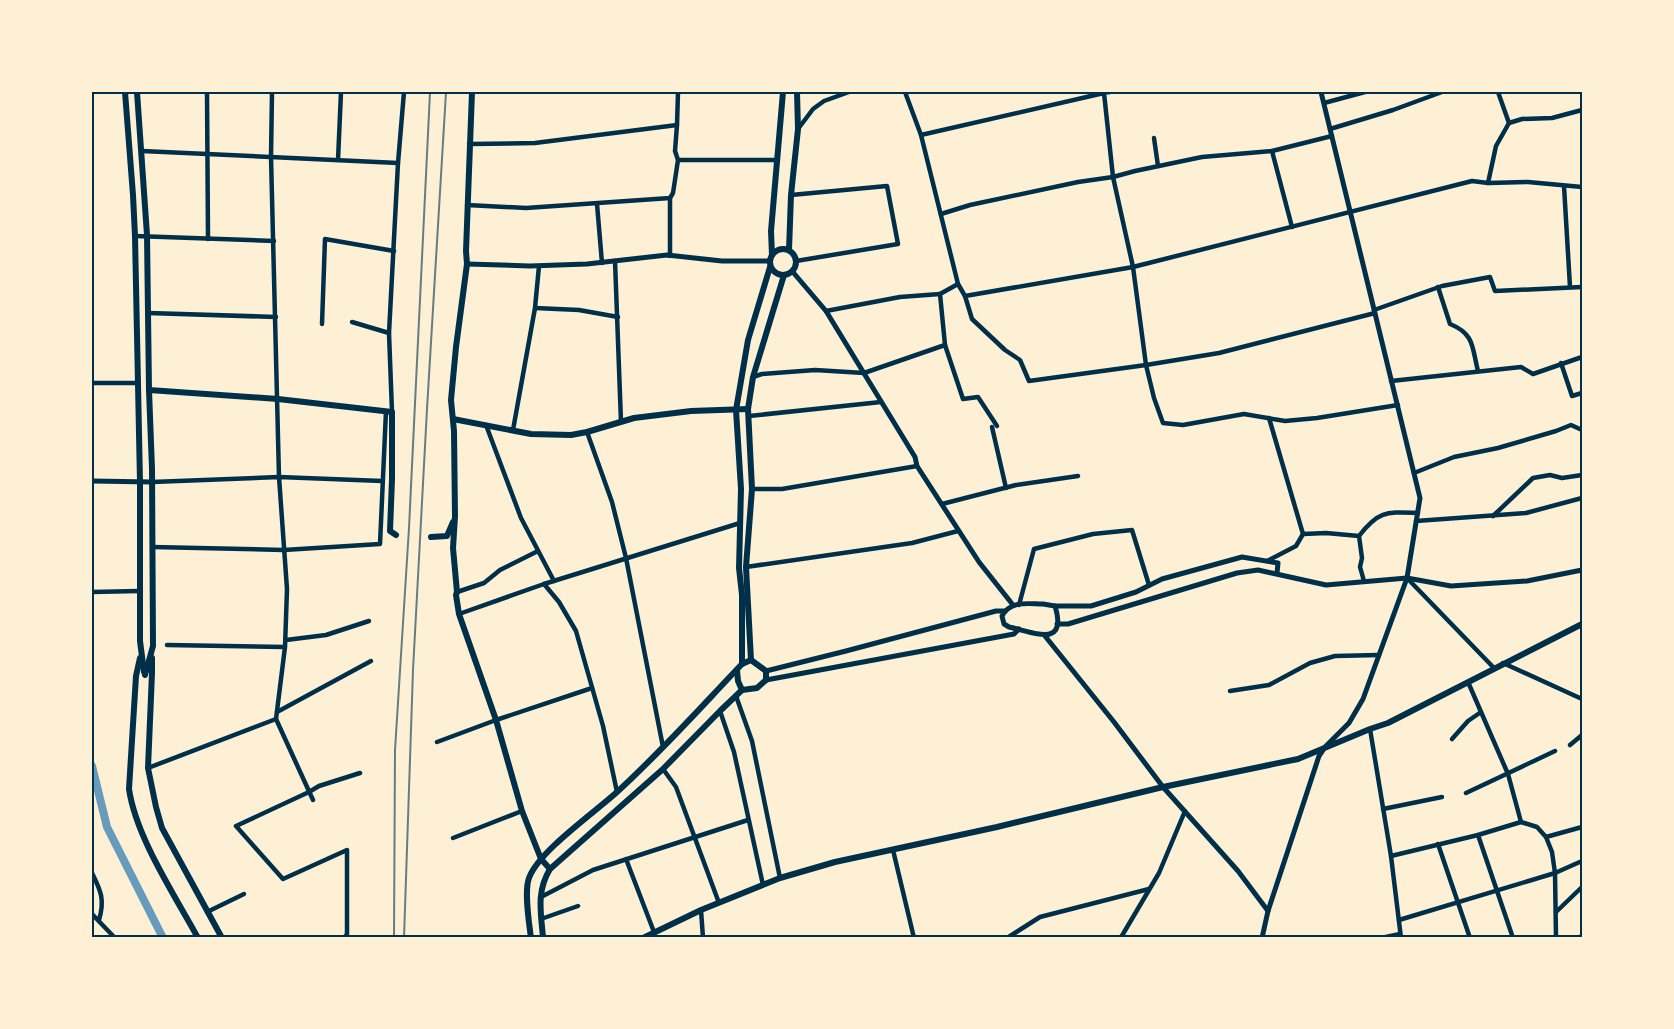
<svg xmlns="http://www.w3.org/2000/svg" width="1674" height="1029" font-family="'PT Sans',sans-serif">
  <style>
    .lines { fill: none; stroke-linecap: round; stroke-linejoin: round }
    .canal { stroke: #669bbc; stroke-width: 8 }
    .minor { stroke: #003049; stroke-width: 4.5 }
    .tertiary { stroke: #003049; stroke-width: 5 }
    .secondary { stroke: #003049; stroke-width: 6 }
    .rail { stroke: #657d81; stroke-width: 2 }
    .neatline { fill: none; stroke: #003049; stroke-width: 2 }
  </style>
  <rect width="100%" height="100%" fill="#fdf0d5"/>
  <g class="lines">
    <path class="canal" d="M92,766l15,61 56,111"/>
    <g class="minor">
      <path d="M207,92l1,147"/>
      <path d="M272,92l-1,65 8,320 8,112 -2,58 -9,72 37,81"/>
      <path d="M905,92l16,43 183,-42 9,84 20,90 13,98 8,33 9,25 20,2 61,-11 41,7 32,-3 81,-13"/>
      <path d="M1324,103l41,-11"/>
      <path d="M1509,123l13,-4 30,-1 30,-8"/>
      <path d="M798,129l15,-20 11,-8 25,-9"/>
      <path d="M1330,129l63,-19 49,-18"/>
      <path d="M921,135l37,149 7,12"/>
      <path d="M1154,138l4,28"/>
      <path d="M469,144l66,-1 142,-18 1,-33"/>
      <path d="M142,151l256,12"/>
      <path d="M1272,151l20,76"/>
      <path d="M338,160l3,-68"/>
      <path d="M678,160h100"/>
      <path d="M1488,183l8,-37 13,-23 -11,-31"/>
      <path d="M1564,186l6,101"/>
      <path d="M791,195l96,-9 11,58 -102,17"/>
      <path d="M597,204l5,59"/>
      <path d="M467,205l59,3 144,-10 3,-5 5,-33 -3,-9 2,-26"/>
      <path d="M941,214l29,-9 108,-23 35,-5 22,-6 67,-14 70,-6 60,-15"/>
      <path d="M135,236l139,5"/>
      <path d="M670,256v-58"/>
      <path d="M615,261l6,161"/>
      <path d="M1438,287l12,37c25,10 22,24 28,47"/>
      <path d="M940,294l18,-10"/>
      <path d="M535,308l44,2 39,7"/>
      <path d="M1374,310l68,-24 48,-9 5,14 87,-4"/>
      <path d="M148,313l128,4"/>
      <path d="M1375,313l-156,40 -73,12 -117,16 -9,-21 -15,-10 -33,-31 -7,-23 168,-29 339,-86 16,2 40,-1 54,5"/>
      <path d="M352,322l37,11"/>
      <path d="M322,324l3,-85 69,12"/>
      <path d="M945,345l18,54 15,-2 19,29"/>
      <path d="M1561,363l11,33 10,-3"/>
      <path d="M753,377l9,-3 53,-4 49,3 81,-28 -5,-51 -40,3 -74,14"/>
      <path d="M1391,381l130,-14 12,7 49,-17"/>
      <path d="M92,383h46"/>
      <path d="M392,412l-3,-79 9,-170 6,-71"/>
      <path d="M749,416l132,-14"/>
      <path d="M486,425l35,93 33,63"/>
      <path d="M992,427l14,61"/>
      <path d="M513,430l22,-122 4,-42"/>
      <path d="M587,432l25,70 14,56 37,189"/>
      <path d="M1414,473l40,-16 44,-9 58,-17 15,-6 11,5"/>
      <path d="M152,482l127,-5 103,4"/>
      <path d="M752,489h30l135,-23"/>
      <path d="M942,504l74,-19 62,-9"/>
      <path d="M1493,516l40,-38 17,-3 12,3 20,-3"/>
      <path d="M1416,521l110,-8 56,-15"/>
      <path d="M1303,534l23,-1 33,3 3,22 -2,9 4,14"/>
      <path d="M1359,536c20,-26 28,-24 59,-23"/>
      <path d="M152,547l132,3 96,-6 6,-133"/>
      <path d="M1267,561l29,-15 7,-12 -34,-116"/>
      <path d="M746,567l166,-24 46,-12"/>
      <path d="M1407,578l87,90"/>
      <path d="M544,584l15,18 17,29 27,95 14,66"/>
      <path d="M92,592l47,-1"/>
      <path d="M457,592l27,-9 16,-13 38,-19"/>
      <path d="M1019,605l15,-56 59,-15 39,-4 17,55"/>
      <path d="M459,614l85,-30 196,-61"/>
      <path d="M286,640l40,-5 43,-14"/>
      <path d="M167,645l118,2"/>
      <path d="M1503,663l79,36"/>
      <path d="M1468,682l40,92 13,48"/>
      <path d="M1230,691l39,-6 41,-22 25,-7 44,-1"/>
      <path d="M736,696l16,45 28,137"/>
      <path d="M720,711l14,41 29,133"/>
      <path d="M277,712l94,-51"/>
      <path d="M1370,729l21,127 10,82"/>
      <path d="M1452,739l16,-18 13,-9"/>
      <path d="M437,742l59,-22 96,-32"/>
      <path d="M1570,745l12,-10"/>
      <path d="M148,768l128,-49"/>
      <path d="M663,769l13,18 43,116"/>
      <path d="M1466,793l89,-42"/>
      <path d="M1383,809l59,-12"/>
      <path d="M1478,835l35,103"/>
      <path d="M1546,837l36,-10"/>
      <path d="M453,838l69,-27"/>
      <path d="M1438,844l32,94"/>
      <path d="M893,850l21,88"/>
      <path d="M1391,856l87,-21 43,-13 16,5 9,10 6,15 3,21 1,65"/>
      <path d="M626,859l28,73"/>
      <path d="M92,873c9,18 13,27 7,47"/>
      <path d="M541,897l52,-27 155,-50"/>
      <path d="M701,910l2,28"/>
      <path d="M207,912l37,-18"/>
      <path d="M1556,912l26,-25"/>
      <path d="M92,914l23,24"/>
      <path d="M541,919l37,-13"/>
      <path d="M1399,920l156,-47 27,-12"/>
      <path d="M344,938l3,-4v-84l-64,29 -47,-53 73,-34 10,-6 41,-13"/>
      <path d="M1007,938l33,-21 109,-28"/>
      <path d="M1120,938l3,-4 36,-61 26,-62"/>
      <path d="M1381,938l19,-4"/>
      <path d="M1580,938l2,-3"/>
    </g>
    <g class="tertiary">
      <path d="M1104,92h5"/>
      <path d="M467,264l63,2 57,-2 80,-9 55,6h48"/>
      <path d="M792,271l34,40 89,146 2,9 62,96 34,43"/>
      <path d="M92,481l60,1"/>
      <path d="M1043,604l12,2c13,43 -22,26 -46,21l-5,-3 -2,-8c9,-16 26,-12 41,-12z"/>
      <path d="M1055,606h36l45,-14 26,-13 80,-22 36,6 -1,10"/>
      <path d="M1057,624h11l169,-51 21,-3 68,15 81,-7 44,8 76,-5 55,-11"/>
      <path d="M1045,636l69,86 49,65 75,84 30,40"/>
      <path d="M766,671l80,-20 150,-40h9"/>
      <path d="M766,680l248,-46 5,-5"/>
      <path d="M1262,938l6,-27 51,-155 6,-9 24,-24 14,-24 44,-121 13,-80 -99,-406"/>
    </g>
    <g class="secondary">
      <path d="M125,92l8,103 2,41 5,246v159l4,31"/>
      <path d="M137,92l10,143 2,155 3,79 1,177 -8,29"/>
      <path d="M472,92l-6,159 1,13 -11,83 -5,53 3,31 1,85 -2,32 4,44 -1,3 3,19 37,106 26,91 19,48 9,10"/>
      <circle cx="783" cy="262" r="13"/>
      <path d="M789,250l2,-55 7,-66 -1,-37"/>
      <path d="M772,255l-1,-24 12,-139"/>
      <path d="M149,390l129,9 114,13v67l-2,52 6,4"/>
      <path d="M453,419l78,15 40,1 16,-3 47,-14 57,-7 57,-2"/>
      <path d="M431,537l16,-1 6,-14"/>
      <path d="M140,658l-4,18 -7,113c7,48 45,105 69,149"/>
      <path d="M152,658v15l-4,95 8,39 6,21 60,110"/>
      <path d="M751,660l-5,-93 6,-78 -4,-80 5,-32 31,-102"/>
      <path d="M742,664v-69l-3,-27 2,-79 -5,-79 12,-70 22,-73"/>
      <path d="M737,670l1,11 4,9"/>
      <path d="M531,938c-2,-15 -7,-47 -2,-60 10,-27 65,-65 88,-86 44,-40 84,-85 125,-128l9,-4 15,11v9l-9,8 -15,2 -22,21 -57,58 -113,100c-14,23 -9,43 -7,69"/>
      <path d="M643,938l58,-28 79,-32 55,-16 162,-35 166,-40 135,-28 72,-30 18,-6 194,-99"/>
    </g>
    <g class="rail">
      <path d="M394,938l1,-188 14,-222 21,-436"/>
      <path d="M404,938l9,-268 14,-261 19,-317"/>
    </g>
  </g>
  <rect width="1674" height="1029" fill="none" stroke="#fdf0d5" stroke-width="186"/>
  <rect x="93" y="93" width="1488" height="843" class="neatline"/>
</svg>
